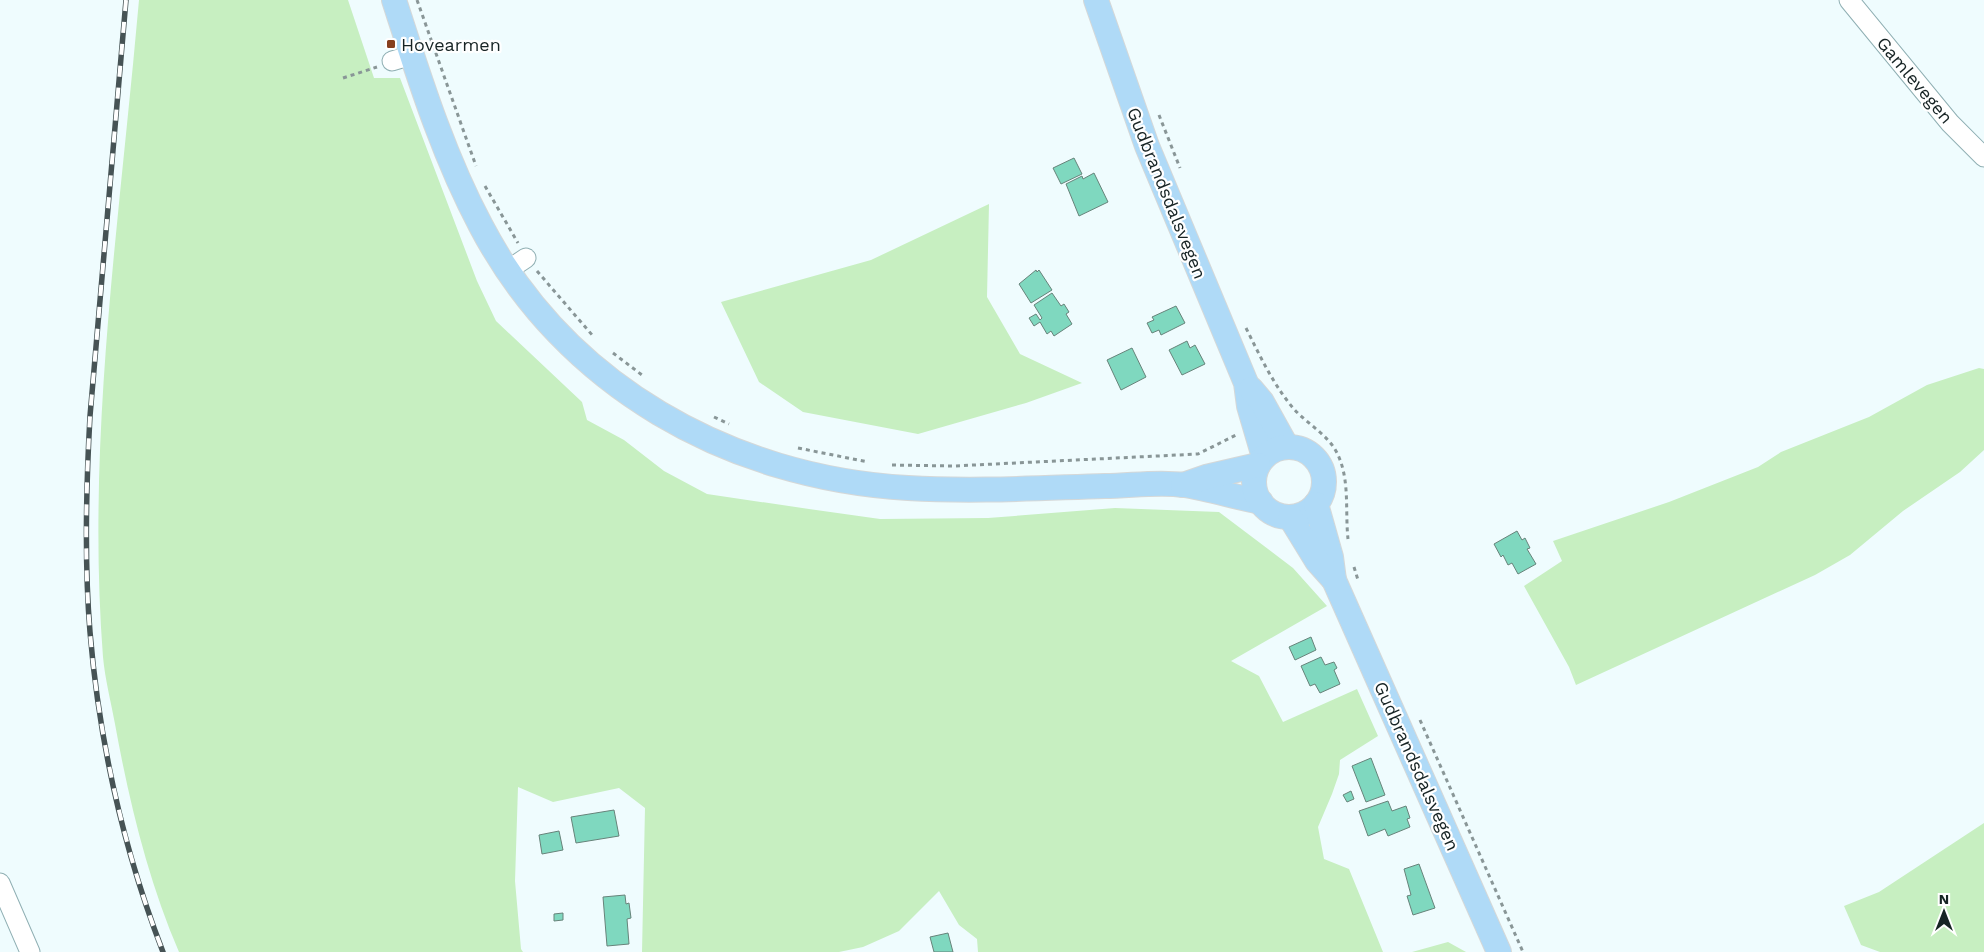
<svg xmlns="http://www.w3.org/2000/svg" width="1984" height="952" font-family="'Work Sans',sans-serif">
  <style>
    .green { fill: #c7efc1 }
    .building { fill: #7fd8bf; stroke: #67837a }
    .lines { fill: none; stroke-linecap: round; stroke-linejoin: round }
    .minor-casing { stroke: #8fafb3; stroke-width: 21 }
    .major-casing { stroke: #d5d8d8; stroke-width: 26 }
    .path { stroke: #899697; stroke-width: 3; stroke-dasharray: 4 4; stroke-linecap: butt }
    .minor { stroke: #fff; stroke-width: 19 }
    .major { stroke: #afdaf7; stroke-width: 24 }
    .rail-casing { stroke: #465355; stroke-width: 5.5 }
    .rail { stroke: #fff; stroke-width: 4; stroke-dasharray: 11; stroke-linecap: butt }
    .poi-dot { fill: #863f1e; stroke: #fff; stroke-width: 2 }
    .labels { text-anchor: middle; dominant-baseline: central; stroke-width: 4.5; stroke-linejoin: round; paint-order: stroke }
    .poi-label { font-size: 18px; fill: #172425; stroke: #fff; text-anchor: start }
    .street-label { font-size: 18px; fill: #172425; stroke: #fff }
  </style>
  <rect width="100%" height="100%" fill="#effcfe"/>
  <g class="green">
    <path d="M139,0h209l26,78h26l77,203 19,40 86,81 5,18 37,20 40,31 43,23 102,15 71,10 108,-1 127,-10 104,4 74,56 34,38 -96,55 28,15 24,46 74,-33 21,47 -38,24 -1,14 -7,20 -14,33 6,32 25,10 34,83h-405l-1,-13 -18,-14 -20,-34 -40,40 -36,16 -24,5h-197l3,-144 -26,-20 -66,14 -35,-15 -3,94 6,68 2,3h-344c-31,-72 -50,-151 -64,-228 -4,-22 -10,-45 -12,-67 -17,-219 17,-439 36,-657z"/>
    <path d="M989,204l-2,93 33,57 62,29 -56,20 -108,31 -115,-22 -44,-30 -38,-80 150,-42z"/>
    <path d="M1979,368l5,1v81l-24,22 -57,39 -53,44 -35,20 -239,110 -7,-18 -45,-81 38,-25 -9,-20 116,-39 89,-35 23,-15 88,-35 58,-32z"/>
    <path d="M1984,823v129h-104l-19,-7 -17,-39 35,-14z"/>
    <path d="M1448,942l18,10h-54z"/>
  </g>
  <g class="building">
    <path d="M1074,158l8,16 -21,10 -8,-16z"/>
    <path d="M1094,173l14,29 -29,14 -13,-32 16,-8 1,3z"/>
    <path d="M1036,270l1,2 2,-2 13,20 -21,13 -12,-19z"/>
    <path d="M1052,293l9,13 3,-2 5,8 -3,2 6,10 -18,12 -3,-5 -4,3 -7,-12 -6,4 -5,-8 7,-4 4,6 2,-2 -8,-13z"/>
    <path d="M1176,306l9,17 -24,12 -2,-5 -7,3 -5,-10 7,-3 -2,-3z"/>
    <path d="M1187,341l3,7 5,-3 10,19 -23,11 -13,-25z"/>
    <path d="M1132,348l14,29 -25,13 -14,-30z"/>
    <path d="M1517,531l5,9 3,-2 5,10 -3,1 9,15 -18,10 -6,-11 -4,2 -5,-10 -2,2 -7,-13z"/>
    <path d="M1311,637l5,13 -21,10 -6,-13z"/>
    <path d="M1321,657l4,8 9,-3 3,6 -3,2 6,14 -20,9 -5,-9 -5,2 -9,-20z"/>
    <path d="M1371,758l14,37 -19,7 -14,-36z"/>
    <path d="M1351,791l3,8 -7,3 -4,-7z"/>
    <path d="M1388,801l4,10 14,-5 4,12 -3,1 3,8 -22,9 -3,-7 -17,7 -9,-25z"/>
    <path d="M614,810l5,26 -43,7 -5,-26z"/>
    <path d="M559,831l4,19 -21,4 -3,-19z"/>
    <path d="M1419,864l16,44 -22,7 -6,-19 4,-1 -7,-26z"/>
    <path d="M625,895l1,9 3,-1 2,15 -4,1 2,25 -22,2 -4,-49z"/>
    <path d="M563,913v7l-9,1v-7z"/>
    <path d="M948,933l5,19h-19l-4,-15z"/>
  </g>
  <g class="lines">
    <defs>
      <g id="minor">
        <path d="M1849,0l101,123 34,34"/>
        <path d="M392,61l20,-6"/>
        <path d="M508,270l18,-12"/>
        <path d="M0,883l30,69"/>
      </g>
      <g id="major">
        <path d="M394,0c25,77 49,155 87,226 84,160 249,252 427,262 65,4 131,0 197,-2 25,0 54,-5 79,-1 25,4 51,12 77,17"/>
        <path d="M1096,0l51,146 99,237 3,23 15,51"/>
        <path d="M1251,389l11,13 25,45"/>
        <circle cx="1289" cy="482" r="35"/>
        <path d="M1183,485l23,-8 52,-12"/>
        <path d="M1316,504l15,53 3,23"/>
        <path d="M1290,517l27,44 17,19 165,372"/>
      </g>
    </defs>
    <use href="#minor" class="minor-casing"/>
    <use href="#major" class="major-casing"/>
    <g class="path">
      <path d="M417,0l59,166"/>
      <path d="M343,78l34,-11"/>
      <path d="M1159,115l21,53"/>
      <path d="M485,186l33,57"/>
      <path d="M537,271l56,65"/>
      <path d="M1246,328c14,28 27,56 47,80 14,16 36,27 45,47 12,26 7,56 10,84"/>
      <path d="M613,353l29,22"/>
      <path d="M714,417l15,7"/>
      <path d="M798,448l70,14"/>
      <path d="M892,465l62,1 244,-12 40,-20"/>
      <path d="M1354,567l4,13"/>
      <path d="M1420,720l103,232"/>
    </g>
    <use href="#minor" class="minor"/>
    <use href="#major" class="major"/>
    <defs>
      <path id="rail" d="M126,0l-36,416c-4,72 -6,144 0,216 9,108 34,219 73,320"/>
    </defs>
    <use href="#rail" class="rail-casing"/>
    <use href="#rail" class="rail"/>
  </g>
  <rect class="poi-dot" x="386" y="39" width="10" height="10" rx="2.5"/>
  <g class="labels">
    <g class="poi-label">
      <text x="401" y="44">Hovearmen</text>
    </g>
    <g class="street-label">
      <text transform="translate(1915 80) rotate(50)">Gamlevegen</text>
      <text transform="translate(1167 193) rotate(68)">Gudbrandsdalsvegen</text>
      <text transform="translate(1417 766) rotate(66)">Gudbrandsdalsvegen</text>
    </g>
  </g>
  <g transform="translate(1944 912)" stroke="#ffffff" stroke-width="4" paint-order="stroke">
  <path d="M0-4L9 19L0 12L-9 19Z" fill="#172425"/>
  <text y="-8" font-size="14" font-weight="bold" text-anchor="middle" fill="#172425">N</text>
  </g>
</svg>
